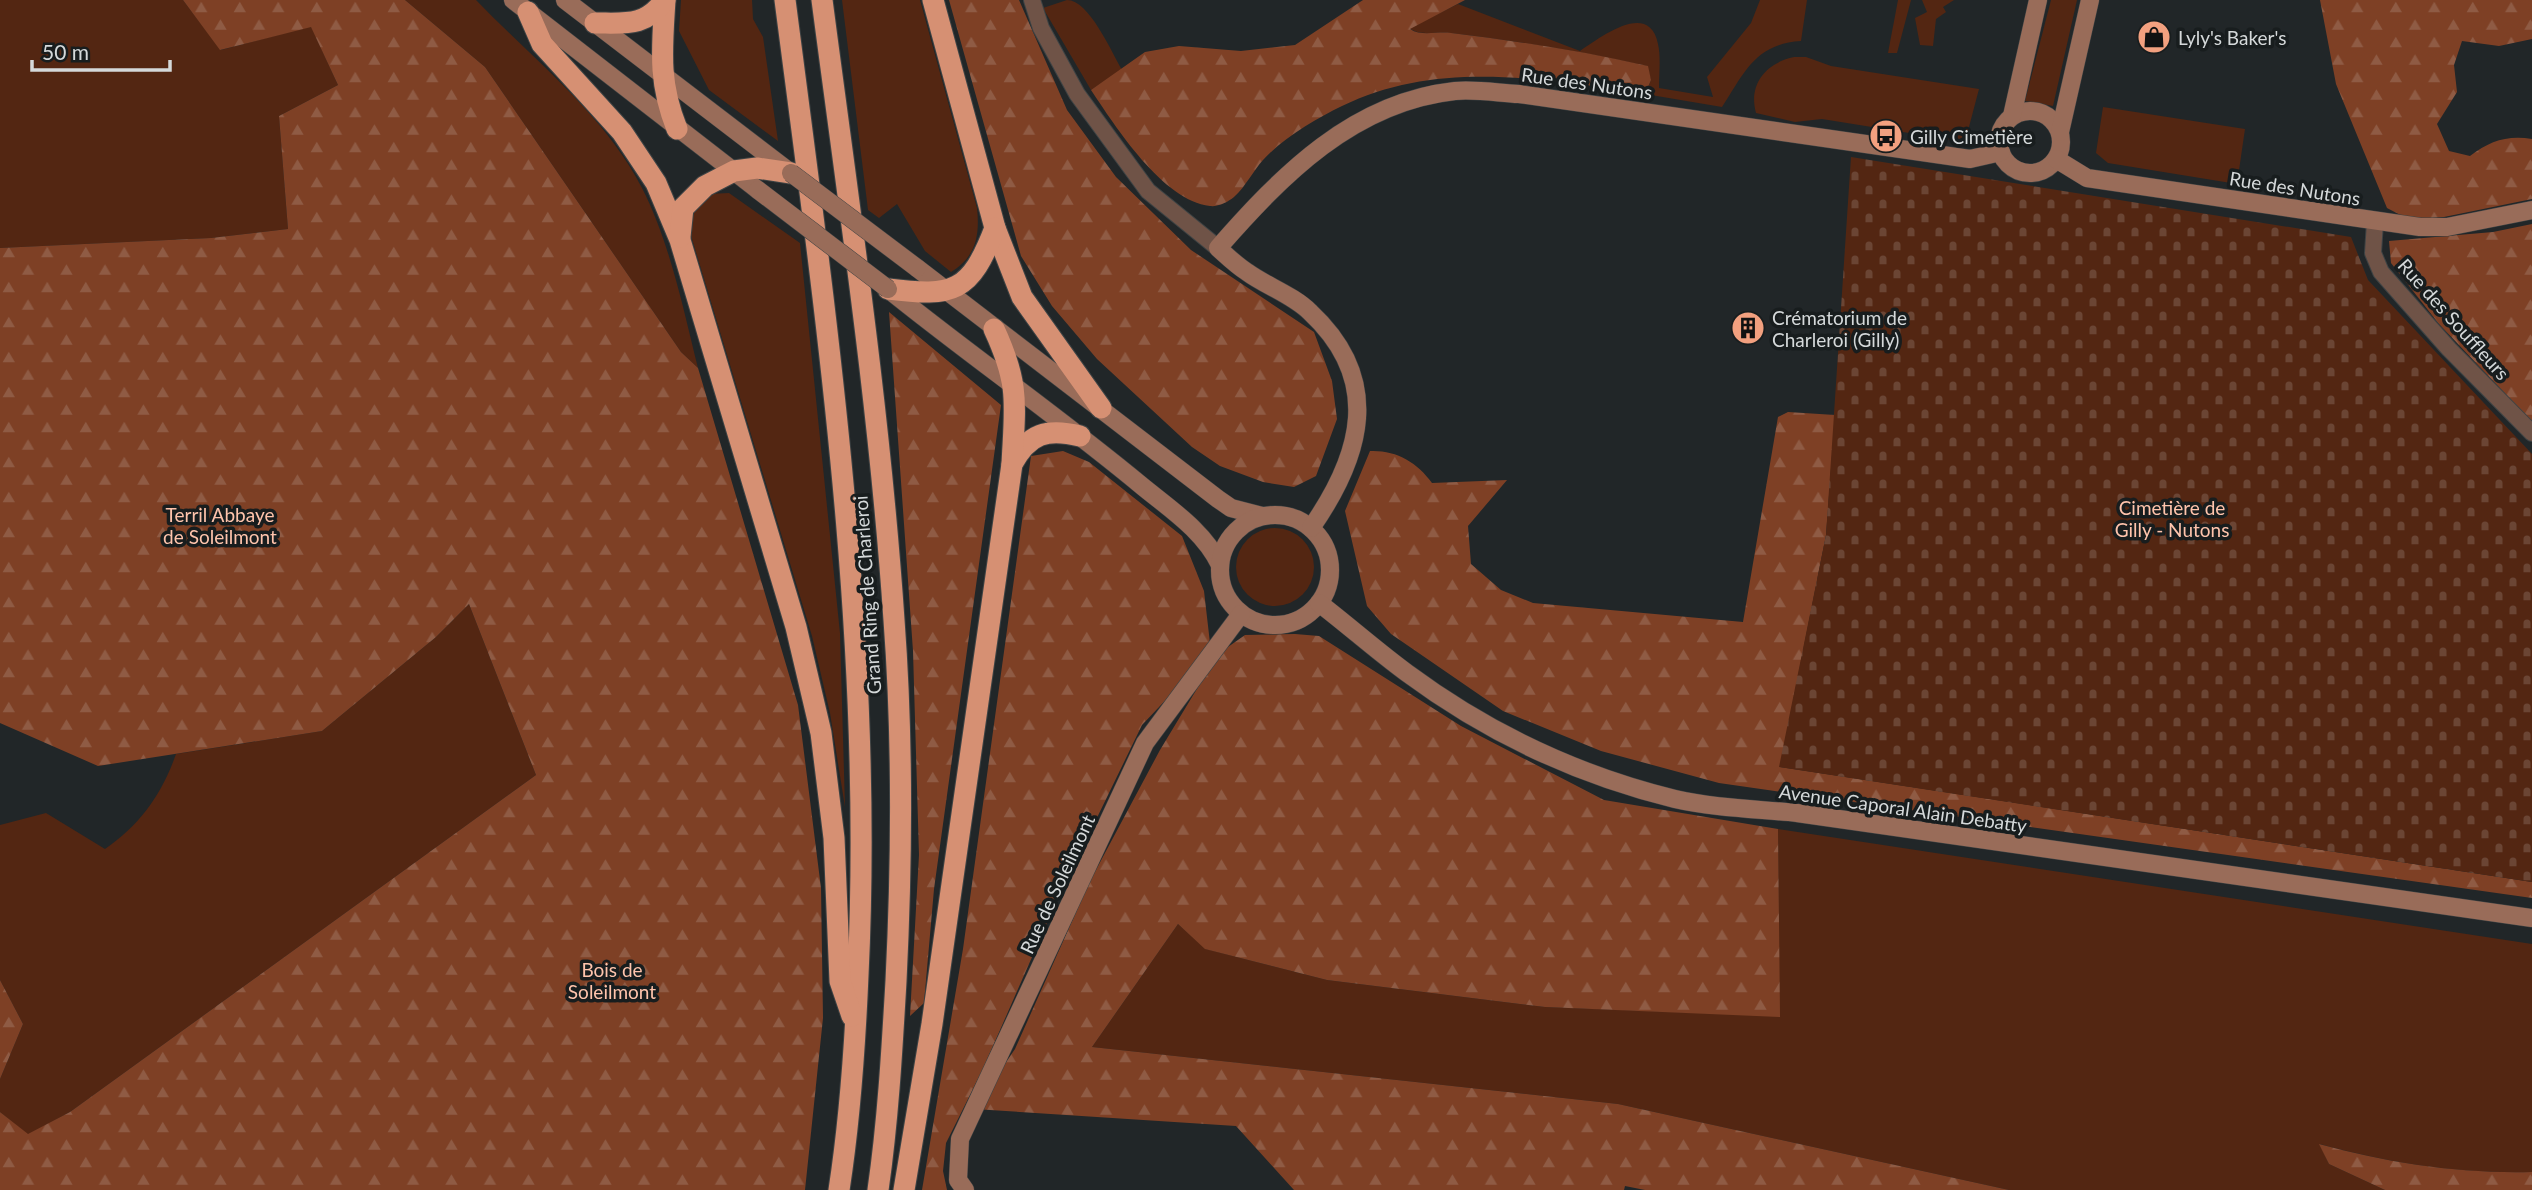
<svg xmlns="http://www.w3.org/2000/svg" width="2532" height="1190" font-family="Lato,sans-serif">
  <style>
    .green { fill: #532612 }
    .forest { fill: url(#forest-firs) }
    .cemetery { fill: url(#cemetery-stones) }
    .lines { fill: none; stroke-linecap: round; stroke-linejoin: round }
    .street-casing { stroke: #3e4344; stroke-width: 18 }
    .secondary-casing { stroke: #3e4344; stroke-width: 19 }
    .highway-casing { stroke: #3e4344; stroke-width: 23 }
    .street { stroke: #6f5347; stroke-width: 16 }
    .secondary { stroke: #996c59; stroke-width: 18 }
    .highway { stroke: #d69073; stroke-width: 21 }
    .secondary-bridge-casing { stroke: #3e4344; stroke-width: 19; stroke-linecap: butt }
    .secondary-bridge { stroke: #996c59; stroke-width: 18 }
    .labels { text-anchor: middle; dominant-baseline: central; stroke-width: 7; stroke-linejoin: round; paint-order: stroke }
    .poi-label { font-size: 19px; fill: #d5d9da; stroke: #181d1e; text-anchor: start }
    .street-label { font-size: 19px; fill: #d5d9da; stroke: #181d1e }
    .park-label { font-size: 19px; fill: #ffc4ac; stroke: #181d1e }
  </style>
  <defs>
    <pattern id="forest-firs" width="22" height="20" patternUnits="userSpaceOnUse" patternTransform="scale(1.75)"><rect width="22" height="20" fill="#7e4025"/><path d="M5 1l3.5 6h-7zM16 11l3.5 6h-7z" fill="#8f5b44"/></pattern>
    <pattern id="cemetery-stones" width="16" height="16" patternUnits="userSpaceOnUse" patternTransform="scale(1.75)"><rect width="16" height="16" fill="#532612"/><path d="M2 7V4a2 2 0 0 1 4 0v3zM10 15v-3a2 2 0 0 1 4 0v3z" fill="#6b4534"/></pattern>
  </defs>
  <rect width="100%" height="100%" fill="#212628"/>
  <g class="green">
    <path d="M0,0h183l38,50 90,-24 27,59 -59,31 9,113 -77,9 -211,10z"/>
    <path d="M405,0h71c57,59 128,114 166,188 28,55 41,120 56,180l-17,-16 -196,-285z"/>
    <path d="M681,0h71l1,19 10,18 15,104 -69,-51 -30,-59z"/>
    <path d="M842,0h78l57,208c3,27 -1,49 -26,64l-26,-21 -28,-47 -18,14 -11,-8z"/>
    <path d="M1067,0c22,0 44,51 55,70l-31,20 -48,-82z"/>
    <path d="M1760,0h47l-6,41c-46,3 -56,31 -79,66l-77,-13 6,-14 -4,-14c-65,-15 -130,-25 -197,-33 -14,-2 -28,4 -41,-5l49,-24 122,47c21,-14 69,-51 78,-7 3,13 1,30 1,44l54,9 -6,-20 44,-54z"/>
    <path d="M1898,0h13l-14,53h-9z"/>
    <path d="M1922,0h32l-11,7 3,5 -10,7 -3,27 -13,-1 -5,-27 12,-6z"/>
    <path d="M2051,0h26l-24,106 -28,-5z"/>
    <path d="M1794,57h12l25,9 148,23 -14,53 -143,-23 -27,3 -39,-9c-8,-29 10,-50 38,-56z"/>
    <path d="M2103,107l142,22 -8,55 -129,-21 -12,-10z"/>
    <path d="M729,193l71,50 40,390 5,174 -15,-94 -18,-77 -123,-407 5,-20 15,-15z"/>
    <circle cx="1275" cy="567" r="39"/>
    <path d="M469,604l67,171 -466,337 -42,23 -28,-23v-33l23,-55 -23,-44v-155l46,-12 59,36c35,-24 57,-55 71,-95l146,-23 114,-94z"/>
    <path d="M1778,829l754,115v228c-71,2 -144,-9 -212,-28l9,20 56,26h-376l-391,-86 -526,-57 86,-123 28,25 121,31 218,27 234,9z"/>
  </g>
  <g class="forest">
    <path d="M183,0h222l80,67 196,285 17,16 100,337 23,183 2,130 -18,172h-805v-78l28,22 42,-22 466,-337 -67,-171 -33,33 -114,94 -224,35 -98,-43v-475l211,-10 77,-9 -9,-113 59,-31 -27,-58 -91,23z"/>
    <path d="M949,0h70l48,110 49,67 75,73 123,82 18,49 5,38 -21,57 -22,11 -31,-5 -43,-16 -28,-19 -95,-88 -45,-53 -31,-50z"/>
    <path d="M1363,0h102l-55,29c12,8 27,2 41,4 66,8 131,18 197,33l3,14 -6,14c-100,-15 -208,-35 -303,12 -25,12 -59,32 -79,54 -10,11 -17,26 -29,37 -6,5 -16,10 -24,9 -47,-5 -95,-80 -119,-116l54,-38 34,-6 62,5 54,-6z"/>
    <path d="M2320,0h212v39l-33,7 -37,-5 -8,24 3,27 -20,32 12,27 21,5c20,-15 37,-21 62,-17v60l-88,18 -34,3 -23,-12 -51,-124z"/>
    <path d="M2532,224v198l-93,-98 -48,-61 -2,-22 104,-9z"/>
    <path d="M889,312l112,93 -67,484 -10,114 -14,13 9,-161 -6,-204z"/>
    <path d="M1788,412l47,3 -9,120 -46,232 752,115v16l-813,-115 -118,-32 -98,-40 -112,-77 -24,-28 -22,-95 25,-60c26,-1 47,11 62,32l75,-3 -39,46 3,38 30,26 32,13 210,19 35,-205z"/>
    <path d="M1063,451l26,11 93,74 22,55 7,61 -69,73 -84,173 -76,173 -36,72 -3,28 4,19h-25l41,-241 68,-493z"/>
    <path d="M1295,634l24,2 142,90 143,74 174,29 2,188 -235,-10 -218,-27 -122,-31 -27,-25 -86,123 526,57 391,86h-364l-20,-4 -1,4h-330l-58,-64 -262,-17 41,-60 75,-168 70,-131 58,-96 27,-19z"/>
    <path d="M0,980l23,44 -23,55z"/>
    <path d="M2319,1144c69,19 142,30 213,28v18h-147l-56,-26z"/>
  </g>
  <path class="cemetery" d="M1851,157l500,80 17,43 164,174v428l-753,-115 47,-232z"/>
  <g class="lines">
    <defs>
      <g id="street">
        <path d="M1032,0l9,28 36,66 71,97 70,57"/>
        <path d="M2375,222l-2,31 8,19 68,77 83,84"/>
      </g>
      <g id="secondary">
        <path d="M513,0l245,190"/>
        <path d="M565,0l226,173"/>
        <circle cx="2030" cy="142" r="31"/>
        <path d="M2012,116l26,-116"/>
        <path d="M2060,132l30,-132"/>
        <path d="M2056,159l31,19 333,49h27l85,-17"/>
        <path d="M917,268l301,231 13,9 31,8"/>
        <path d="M888,289c83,67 171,128 254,197 28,23 62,45 78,79"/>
        <circle cx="1275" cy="570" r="55"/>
        <path d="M1311,528c51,-73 72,-148 -1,-216 -17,-17 -44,-26 -63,-40 -11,-7 -20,-16 -29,-24 64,-73 135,-146 237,-157 20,-2 44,2 64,3l451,65 31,-7"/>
        <path d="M1319,603c30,23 58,48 88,70 81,60 170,102 268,126 39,9 82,10 122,14l735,105"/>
        <path d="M965,1190l-7,-10 2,-41 185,-396 96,-129"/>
      </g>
      <g id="highway">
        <path d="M665,0c-3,49 -7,82 12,129"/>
        <path d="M785,0c42,324 89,647 73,975 -3,71 -8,144 -19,215"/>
        <path d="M822,0c27,206 58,413 72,620 9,120 8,241 2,361 -4,69 -8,140 -18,209"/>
        <path d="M933,0l62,228 27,69 79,111"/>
        <path d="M528,12l14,32 80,88 34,51 24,57 116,387 25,106 13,105 6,143 12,35"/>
        <path d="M595,23c31,0 50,4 70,-23"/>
        <path d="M680,237l3,-29 22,-22 29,-15 23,-3 34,5"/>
        <path d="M888,289c66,8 82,4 107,-61"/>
        <path d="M1012,464c17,-31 35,-36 68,-28"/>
        <path d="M904,1190l28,-166 80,-560c3,-60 8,-79 -18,-135"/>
      </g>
    </defs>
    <use href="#street" class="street-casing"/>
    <use href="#secondary" class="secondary-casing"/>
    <use href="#highway" class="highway-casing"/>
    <use href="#street" class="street"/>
    <use href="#secondary" class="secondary"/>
    <use href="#highway" class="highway"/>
    <defs>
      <g id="secondary-bridge">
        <path d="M791,173l126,95"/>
        <path d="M758,190l130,99"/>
      </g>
    </defs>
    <use href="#secondary-bridge" class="secondary-bridge-casing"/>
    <use href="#secondary-bridge" class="secondary-bridge"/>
  </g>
  <defs>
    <symbol id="shop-disc" viewBox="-11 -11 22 22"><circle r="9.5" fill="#f2a07f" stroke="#181d1e"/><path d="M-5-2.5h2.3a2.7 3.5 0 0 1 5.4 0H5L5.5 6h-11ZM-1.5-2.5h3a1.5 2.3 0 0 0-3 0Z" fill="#111"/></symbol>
    <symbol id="bus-disc" viewBox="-11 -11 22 22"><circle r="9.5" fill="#f2a07f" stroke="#181d1e"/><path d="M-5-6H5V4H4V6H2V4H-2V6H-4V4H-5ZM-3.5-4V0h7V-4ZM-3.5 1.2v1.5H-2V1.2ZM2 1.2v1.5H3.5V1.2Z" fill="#111"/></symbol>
    <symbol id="building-disc" viewBox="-11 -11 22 22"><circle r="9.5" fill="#f2a07f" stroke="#181d1e"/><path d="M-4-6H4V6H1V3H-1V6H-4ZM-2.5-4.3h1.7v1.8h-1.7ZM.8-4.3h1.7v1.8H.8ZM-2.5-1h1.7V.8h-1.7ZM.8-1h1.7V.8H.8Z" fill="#111"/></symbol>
  </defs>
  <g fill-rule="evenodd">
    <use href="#shop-disc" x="2135" y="18" width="38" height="38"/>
    <use href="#bus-disc" x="1867" y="117" width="38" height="38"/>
    <use href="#building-disc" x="1729" y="309" width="38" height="38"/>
  </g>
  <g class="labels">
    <g class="poi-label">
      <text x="2178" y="37">Lyly's Baker's</text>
      <text x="1910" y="136">Gilly Cimetière</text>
      <text x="1772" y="317">Crématorium de<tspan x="1772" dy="22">Charleroi (Gilly)</tspan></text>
    </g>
    <g class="street-label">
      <text transform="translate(1587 83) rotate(8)">Rue des Nutons</text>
      <text transform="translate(2295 188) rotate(9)">Rue des Nutons</text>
      <text transform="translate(2454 319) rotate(48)">Rue des Souffleurs</text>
      <text transform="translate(867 595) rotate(-94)">Grand Ring de Charleroi</text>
      <text transform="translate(1903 808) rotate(8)">Avenue Caporal Alain Debatty</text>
      <text transform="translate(1057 884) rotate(-65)">Rue de Soleilmont</text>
    </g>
    <g class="park-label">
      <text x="2172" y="507">Cimetière de<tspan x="2172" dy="22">Gilly - Nutons</tspan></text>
      <text x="220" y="514">Terril Abbaye<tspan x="220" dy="22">de Soleilmont</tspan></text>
      <text x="612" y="969">Bois de<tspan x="612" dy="22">Soleilmont</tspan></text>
    </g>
  </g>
  <path d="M32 60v10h138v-10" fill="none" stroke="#d5d9da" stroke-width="3.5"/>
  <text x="42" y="60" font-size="21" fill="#d5d9da" stroke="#181d1e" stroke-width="5" paint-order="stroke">50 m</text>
</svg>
